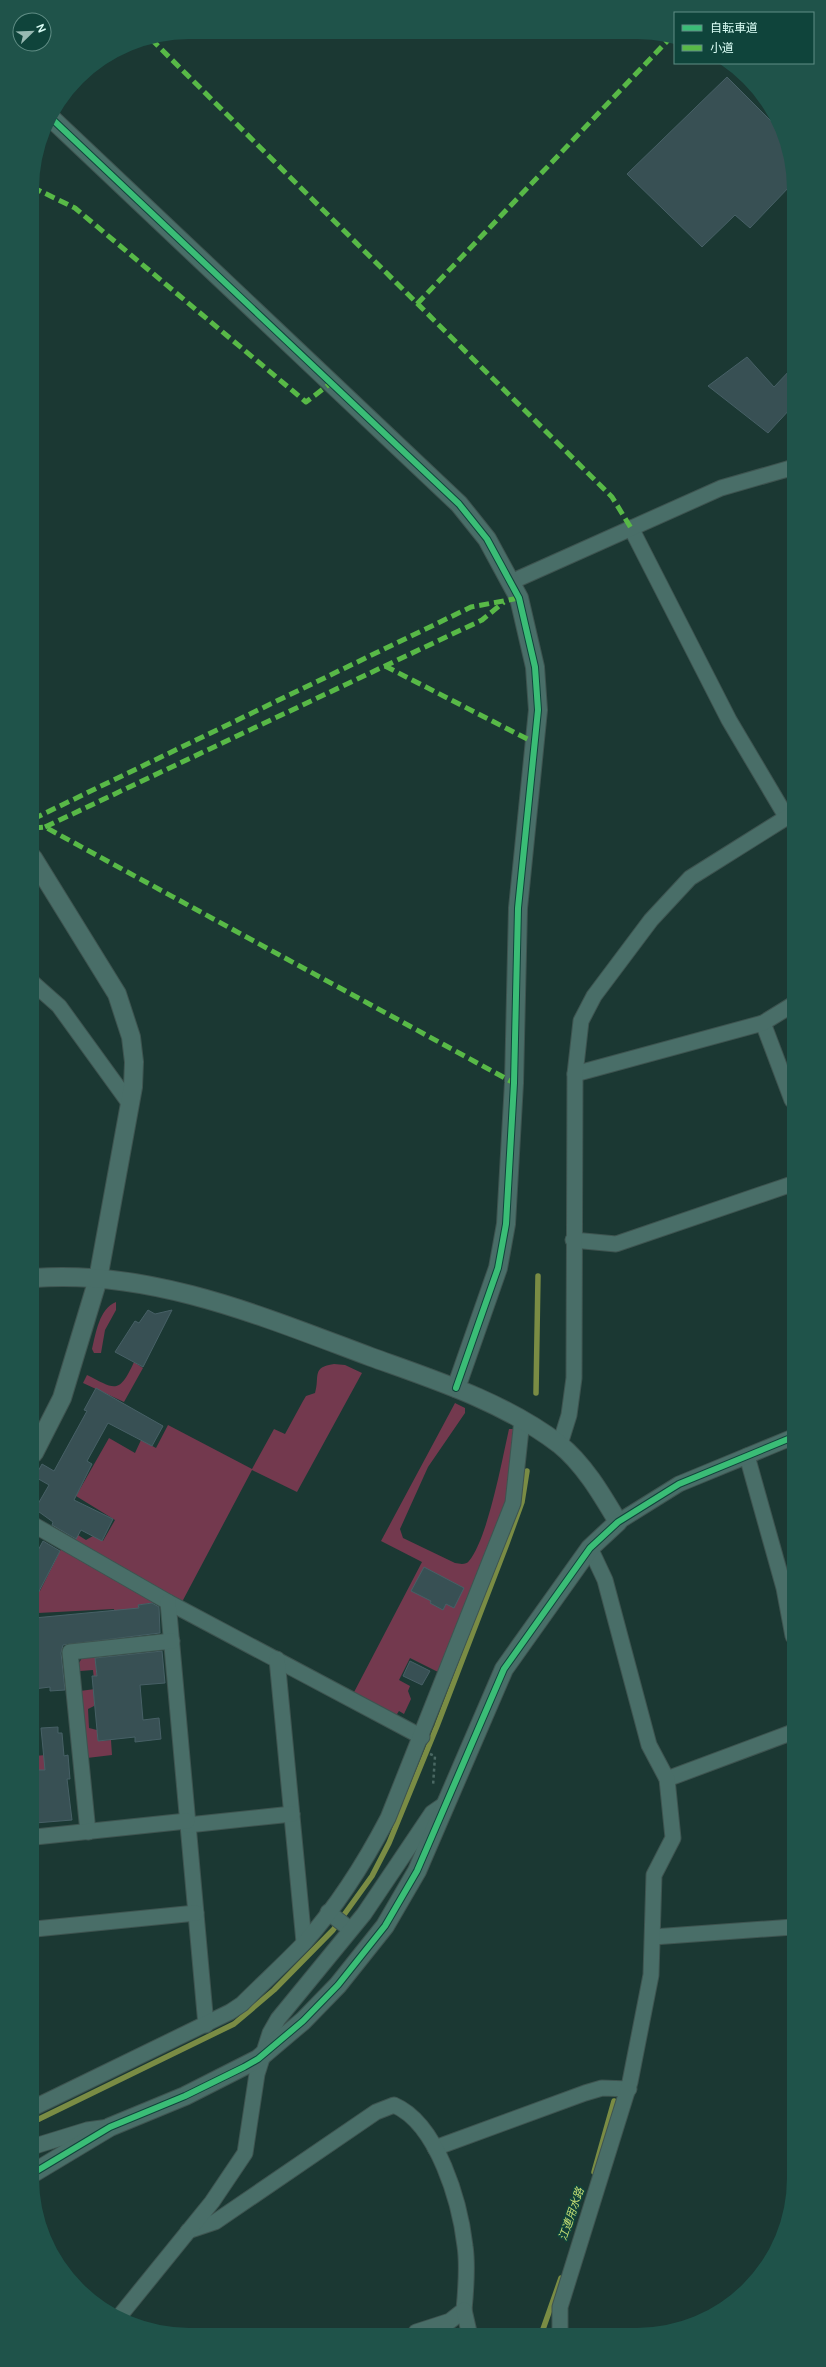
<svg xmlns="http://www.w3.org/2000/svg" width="826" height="2367" font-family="'DM Sans','Noto Sans JP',sans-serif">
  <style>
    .green { fill: #73394e }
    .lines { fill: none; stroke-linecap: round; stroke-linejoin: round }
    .stream { stroke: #7a8c44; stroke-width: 5.5 }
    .building { fill: #385054; stroke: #476066 }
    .minor-casing { stroke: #3e5450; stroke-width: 17 }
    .tertiary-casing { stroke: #3e5450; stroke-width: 20 }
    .path { stroke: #4a6863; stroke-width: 2.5; stroke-dasharray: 3 3; stroke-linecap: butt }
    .minor { stroke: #496e68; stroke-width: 15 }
    .tertiary { stroke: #496e68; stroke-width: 18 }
    .quiet { stroke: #58b947; stroke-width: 5; stroke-dasharray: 10 5; stroke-linecap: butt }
    .cycleway-casing { stroke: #0f443b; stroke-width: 8 }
    .cycleway { stroke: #3abd76; stroke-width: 6 }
    .labels { text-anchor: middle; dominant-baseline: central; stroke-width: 3; stroke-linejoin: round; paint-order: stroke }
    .water-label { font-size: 11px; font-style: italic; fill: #c7df74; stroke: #0f443b }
  </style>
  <rect width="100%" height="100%" fill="#1b3833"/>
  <g class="green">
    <path d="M116,1302v8l-11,20 -4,23h-7l-2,-4c4,-16 7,-40 24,-47z"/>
    <path d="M134,1362l9,6 -19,34 -41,-19 4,-8c28,14 32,20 47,-13z"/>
    <path d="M334,1364l11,1 17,8 -65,119 -45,-22 -70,132 -108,-60 4,-7 8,5 7,-4 10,5 12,-21 -39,-24 33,-58 26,15 6,-13 15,8 12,-23 84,44 22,-40 11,5 18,-33 3,-5 9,-3c5,-16 -4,-26 19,-29z"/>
    <path d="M455,1403l10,5v5l-37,54 -28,62 3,9 52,25c5,1 11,2 14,-2 19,-23 33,-101 40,-132h4l1,5 -9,72 -65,167 -30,-15 -11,22 11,6 -2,5 3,8 -7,15 -5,-3 -4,6 -43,-21 70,-134 -41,-21z"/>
    <path d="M63,1545l95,57 -20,3 2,10 -24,14 -2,-20 -76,4 -1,-6h-3v-19l6,3z"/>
    <path d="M98,1656l1,11h-3l2,19 24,7 -28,3v10l-6,3 1,19 8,2 1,11 13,-1 1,15 -25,3 -7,-67 15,-2 -2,-19 -13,1 -1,-8 3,-5z"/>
    <path d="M46,1755l2,33 -14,-4v-28z"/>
  </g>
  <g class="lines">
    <g class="stream">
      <path d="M536,1393l2,-117"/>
      <path d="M35,2121l199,-97 40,-34 59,-60 39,-54 17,-33 48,-117 69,-180 16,-44 5,-31"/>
      <path d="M594,2172l20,-71"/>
      <path d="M542,2332l19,-54"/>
    </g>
  </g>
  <g class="building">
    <path d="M727,77l54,54 10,27v27l-41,43 -15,-13 -33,32 -75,-73z"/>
    <path d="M747,357l27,30 17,-18v39l-23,25 -60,-47z"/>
    <path d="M148,1310l7,4 17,-4 -29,57 -28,-15 20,-31 4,2z"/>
    <path d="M96,1388l67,38 -11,20 -44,-23 -21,38 5,3 -18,36 39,19 -11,22 -21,-11 -5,9 -24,-14 1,-3 -18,-13 14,-24 -14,-8 7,-13 12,7 33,-60 -3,-1z"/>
    <path d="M43,1541l17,10 -26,50v-43z"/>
    <path d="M424,1567l40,21 -10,20 -8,-4 -3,6 -13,-7 1,-2 -20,-10z"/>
    <path d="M152,1603l7,4 1,26 -97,12 -2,8 4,37 -15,1v-4l-16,2v-28h3l-3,-43 105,-10 -1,-3z"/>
    <path d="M162,1651l3,32 -25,2 3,35 16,-2 2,21 -26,3v-5l-37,4 -6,-65h5l-2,-18z"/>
    <path d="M410,1661l20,10 -8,14 -19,-9z"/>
    <path d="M58,1727v6h4l2,23 4,-1 2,24h-3l5,41 -37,3 -1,-53h11l-4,-42z"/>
  </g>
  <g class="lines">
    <defs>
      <g id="minor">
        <path d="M631,528l98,192 58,98"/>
        <path d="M511,582l210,-94 70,-20"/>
        <path d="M33,983l26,23 71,98"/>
        <path d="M763,1023l29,77"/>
        <path d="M575,1074l188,-51 29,-18"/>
        <path d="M573,1240l43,4 176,-60"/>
        <path d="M560,1444l9,-29 5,-37 1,-304 6,-53 13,-25 57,-76 39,-42 102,-64"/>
        <path d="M747,1456l37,132 9,48"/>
        <path d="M618,1522l61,-38 114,-47"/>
        <path d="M34,1525l134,77 254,135"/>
        <path d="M168,1602l38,423"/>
        <path d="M277,1659l27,283"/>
        <path d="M667,1779l126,-47"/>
        <path d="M188,1825l104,-11"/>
        <path d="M88,1832l-18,-180 102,-11"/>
        <path d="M35,1837l152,-16"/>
        <path d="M328,1912l18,14"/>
        <path d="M35,1929l161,-16"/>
        <path d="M653,1937l140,-10"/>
        <path d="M35,2107l195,-95 12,-8c21,-21 43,-41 63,-62 33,-37 60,-80 83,-124l125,-315 9,-83"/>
        <path d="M35,2146l52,-16 22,-3"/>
        <path d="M435,2148l150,-55 17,-5 27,1"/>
        <path d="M188,2231l27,-9 161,-110 18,-7c44,19 66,98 71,141 3,20 1,43 -1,64l-14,11 -34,11"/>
        <path d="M464,2310l5,22"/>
        <path d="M118,2318l94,-116 33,-49 12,-79 13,-41 8,-14 86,-105 68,-101 13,-9"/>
        <path d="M560,2332v-25l70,-225 21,-107 3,-100 19,-37 -6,-59 -18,-34 -44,-165 -15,-32"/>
      </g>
      <g id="tertiary">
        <path d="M50,117l409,387 28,35 32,59 16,69 3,43 -20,198 -4,175 -8,141 -8,44 -42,120"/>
        <path d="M33,858l84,136 14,43 3,25 -1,25 -35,192 -36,119 -28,55"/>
        <path d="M34,1278c117,-9 230,39 337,79 64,23 133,45 188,87 25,20 43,51 59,78l-28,26 -86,121 -87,202 -32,55 -47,59 -35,36 -45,38 -73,37 -75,31 -75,45"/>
      </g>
    </defs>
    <use href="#minor" class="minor-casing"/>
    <use href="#tertiary" class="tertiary-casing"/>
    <path class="path" d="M430,1754l5,2 -2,30"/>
    <use href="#minor" class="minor"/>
    <use href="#tertiary" class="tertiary"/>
    <g class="quiet">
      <path d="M151,39l461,458 19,31"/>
      <path d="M32,187l43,21 231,194 25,-19"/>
      <path d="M417,304l255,-268"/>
      <path d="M385,666l150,77"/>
      <path d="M33,819l438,-212 48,-9"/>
      <path d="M45,827l437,-207 22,-18"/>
      <path d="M33,828l12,-1 469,256"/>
    </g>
    <defs>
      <g id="cycleway">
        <path d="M50,117l409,387 28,35 32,59 16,69 3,43 -20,198 -4,175 -8,141 -8,44 -42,120"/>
        <path d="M35,2172l75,-45 75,-31 59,-29 14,-8 45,-38 35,-36 47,-59 32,-55 87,-202 86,-121 28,-26 61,-38 114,-47"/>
      </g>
    </defs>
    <use href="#cycleway" class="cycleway-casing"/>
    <use href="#cycleway" class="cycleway"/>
  </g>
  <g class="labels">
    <g class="water-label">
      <text transform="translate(571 2214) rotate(-71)">江連用水路</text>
    </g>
  </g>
  <path d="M0 0H826V2367H0ZM189 39H637A150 150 0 0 1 787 189V2178A150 150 0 0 1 637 2328H189A150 150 0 0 1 39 2178V189A150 150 0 0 1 189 39Z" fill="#1f534a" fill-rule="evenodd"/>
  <rect x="674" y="12" width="140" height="52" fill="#0f443b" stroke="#618e86"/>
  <rect x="682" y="25" width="20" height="6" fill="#3abd76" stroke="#618e86"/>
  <text x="710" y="32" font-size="12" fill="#dbfef6">自転車道</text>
  <rect x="682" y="45" width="20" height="6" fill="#58b947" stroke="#618e86"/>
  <text x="710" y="52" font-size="12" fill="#dbfef6">小道</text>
  <g transform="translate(32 32) rotate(67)"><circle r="19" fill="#0f443b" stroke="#618e86"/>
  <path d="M0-3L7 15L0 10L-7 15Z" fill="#98b9b2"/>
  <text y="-6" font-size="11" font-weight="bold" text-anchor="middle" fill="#dbfef6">N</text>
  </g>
</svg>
